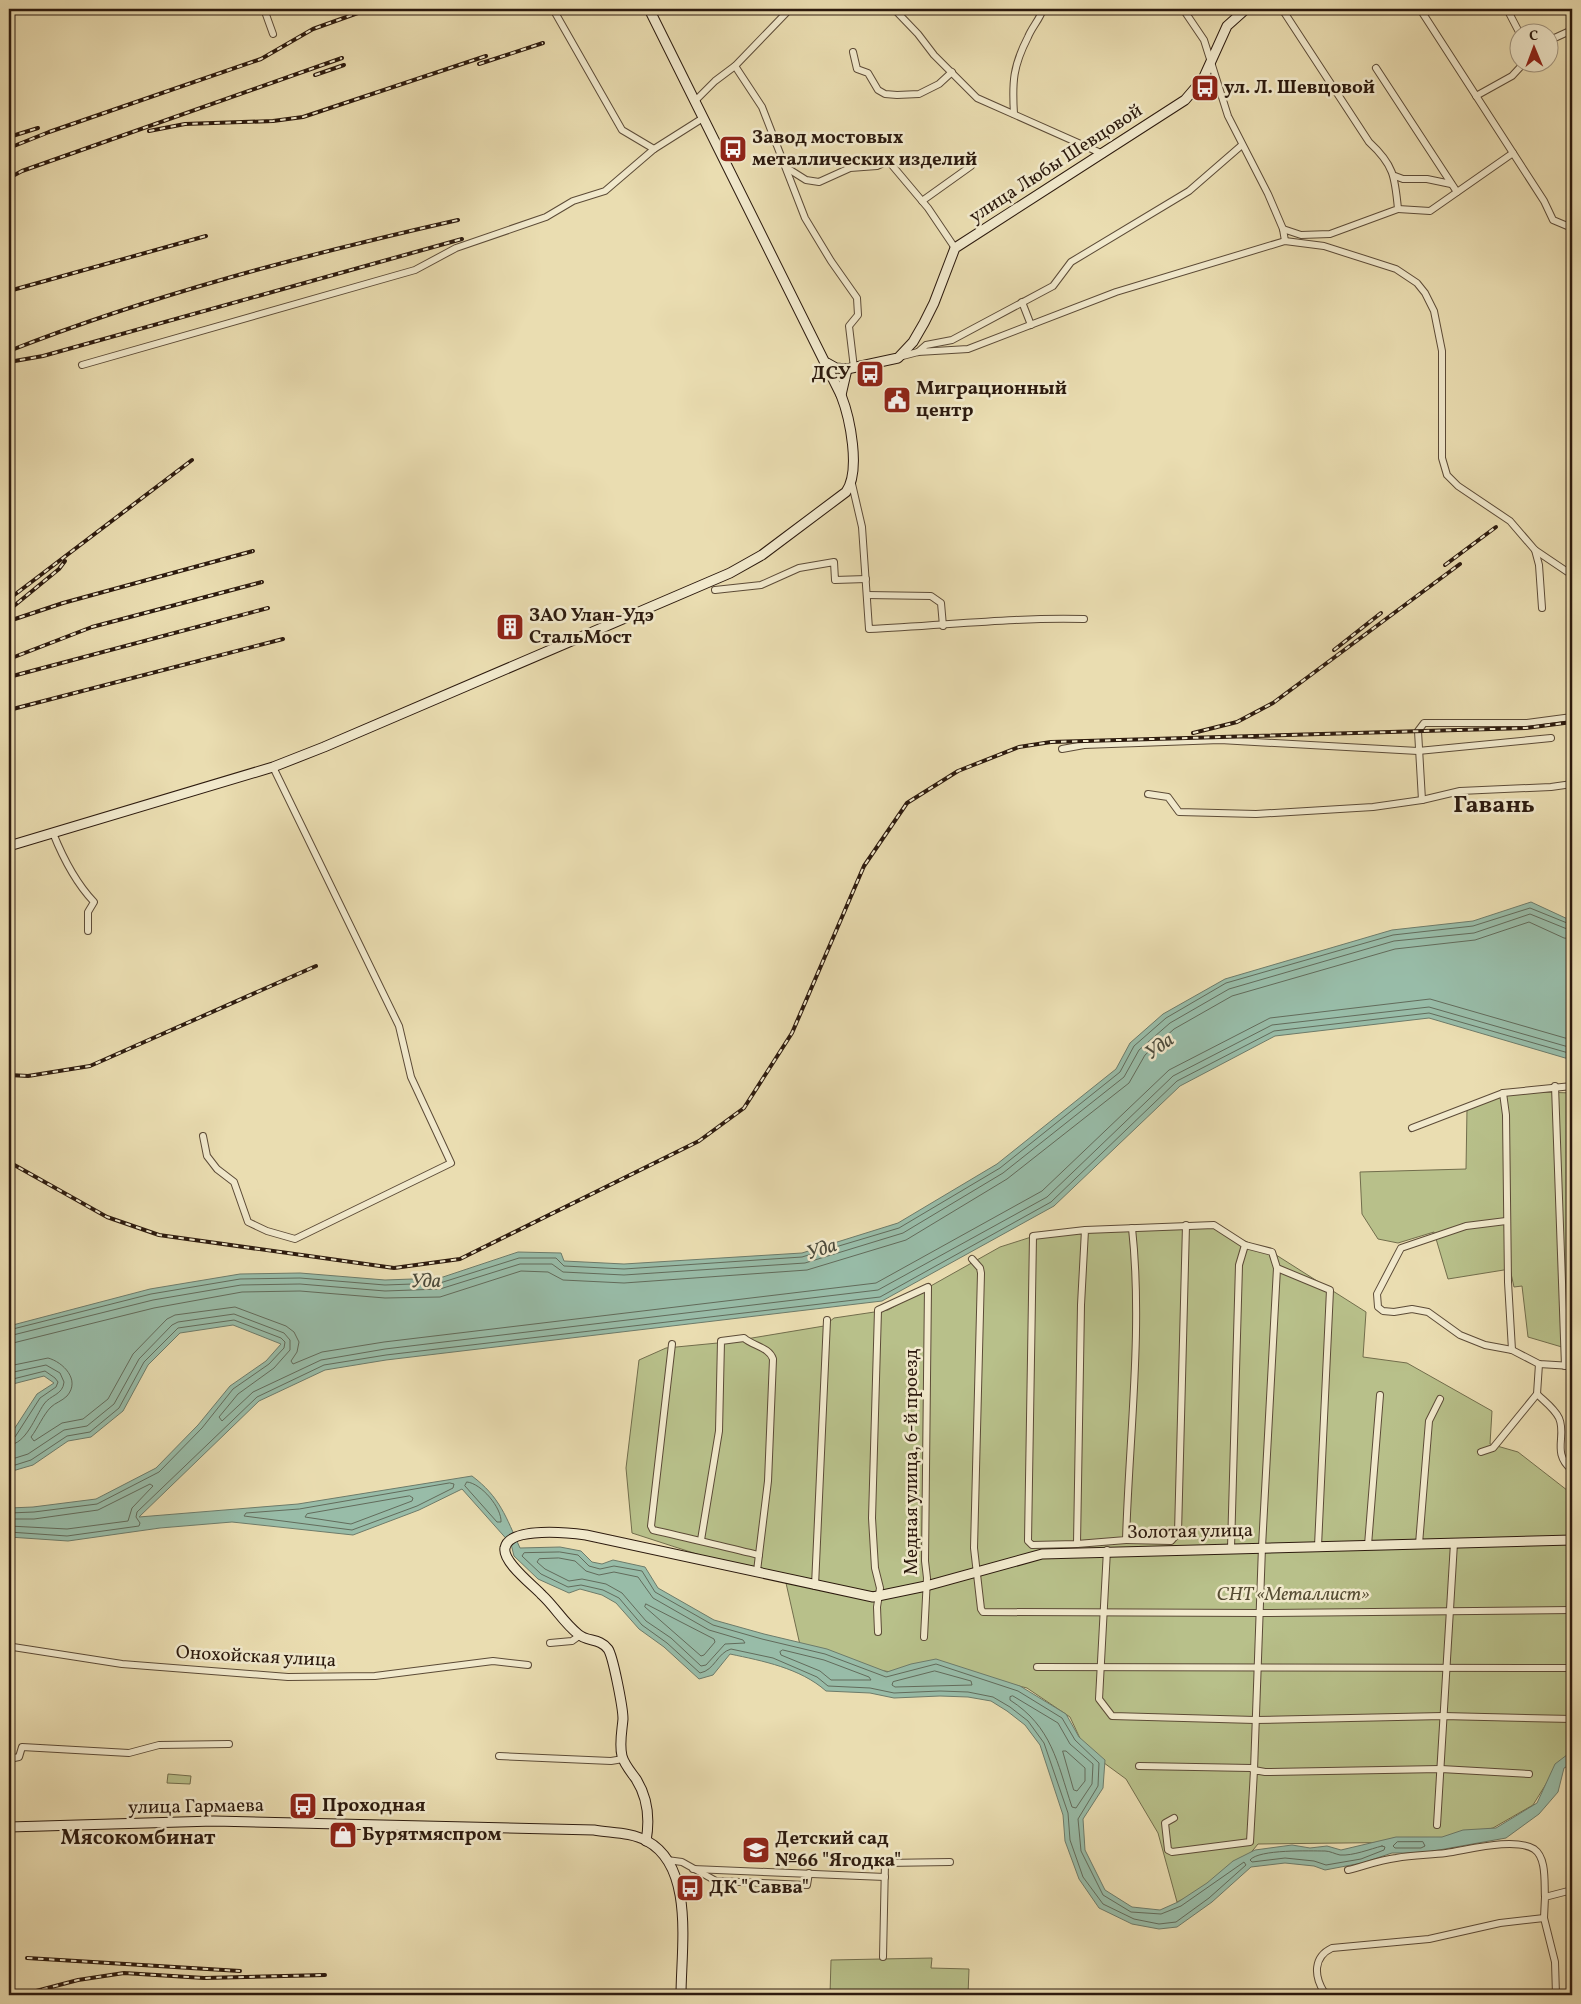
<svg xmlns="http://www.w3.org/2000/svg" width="1581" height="2004" font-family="Vollkorn,serif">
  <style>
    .green { fill: #b8c08a; stroke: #726d4c }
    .water { fill: #98bca8; stroke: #6d7b6a }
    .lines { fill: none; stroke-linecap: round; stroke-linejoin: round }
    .shore { stroke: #626b5b; stroke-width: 1 }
    .street-casing { stroke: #5c4b37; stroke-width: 8 }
    .secondary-casing { stroke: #2c1a0e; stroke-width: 11 }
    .street { stroke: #f1e9cc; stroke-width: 6 }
    .secondary { stroke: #f1e9cc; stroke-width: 9 }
    .rail-casing { stroke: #2c1a0e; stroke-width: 4 }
    .rail { stroke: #f1e9cc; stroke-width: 2; stroke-dasharray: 5.5; stroke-linecap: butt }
    .labels { text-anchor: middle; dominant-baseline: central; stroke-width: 5; stroke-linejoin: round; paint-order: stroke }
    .poi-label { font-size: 19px; font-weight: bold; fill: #2c1a0e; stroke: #f1e9cc; text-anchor: start }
    .street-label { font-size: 19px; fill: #2c1a0e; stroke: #f1e9cc }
    .park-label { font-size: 19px; font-style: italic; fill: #564c33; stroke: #f1e9cc }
    .water-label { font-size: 20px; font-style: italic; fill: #4c4b3c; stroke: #f1e9cc }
    .quarter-label { font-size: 21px; font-weight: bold; fill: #2c1a0e; stroke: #f1e9cc }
    .district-label { font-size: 24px; font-weight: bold; fill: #2c1a0e; stroke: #f1e9cc }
  </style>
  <rect width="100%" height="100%" fill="#eaddb1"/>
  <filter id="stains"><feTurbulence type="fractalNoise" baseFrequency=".004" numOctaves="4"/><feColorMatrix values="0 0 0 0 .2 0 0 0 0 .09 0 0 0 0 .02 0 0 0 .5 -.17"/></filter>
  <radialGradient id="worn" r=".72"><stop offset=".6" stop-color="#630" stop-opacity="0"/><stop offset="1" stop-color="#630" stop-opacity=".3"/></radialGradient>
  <g class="green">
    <path d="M1511,1091l61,2v257l-44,-13 -6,-51 -8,1 -4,-18 -62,10 -14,-47 -36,11 -20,-4 -16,-25 -2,-42 106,-3 1,-60z"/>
    <path d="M1205,1224l68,29 93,59 -3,45 44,6 85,48 -2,33 28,8 54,42v261l-21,21 -18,29 -40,23 -65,14 -170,2c-20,27 -51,44 -81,58l-19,-69 -32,-54 -41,-30 -15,-32 -43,-29 -96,-24 -34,9 -31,-5 -66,-23 -14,-62 -154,-50 -6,-65 13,-108 27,-12 62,-6 96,-16 10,-8 54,-8 112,-63 47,-15z"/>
    <path d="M168,1774l23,2 -1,8 -23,-1z"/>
    <path d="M932,1958l-1,10 38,1 -1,26h-138l1,-35z"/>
  </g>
  <path class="water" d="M1531,902l41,19v139l-143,-42 -154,18 -95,50 -126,120 -172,95 -496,59 -61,10 -66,31 -120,116 159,-13 174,-28c28,21 34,41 48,72l40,-1 21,4 11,11 10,2 11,-4 32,7 13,21 56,32 50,14 63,15 60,23 24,-8 25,-5 84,27 46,28 13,23 26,23 -2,28 -20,31 2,31 20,40 27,17 28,3 18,-8 29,-19 26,-22 22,-11 37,-5 18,3 17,-2 14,4 55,-13h46l21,-7 33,-2 41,-25 18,-39 17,-13v13l-8,4 -6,24 -19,22 -33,24 -84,15h-30l-30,10 -37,7 -11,-4 -29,-3 -34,4 -39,35 -35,25 -18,2 -27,-5 -33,-16 -20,-29 -14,-38 -2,-26 -23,-70 -15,-20 -18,-14 -16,-10 -23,-4 -28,-1 -46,2 -24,-5 -44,-2c-26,-23 -63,-30 -96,-37l-17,21 -14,4 -35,-32 -25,-18 -23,-26 -14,-8 -22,-6 -11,4 -31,-14 -24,-23 -3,-12 -49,-55 -43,21 -66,25 -121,-13 -72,6 -92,13 -59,-4v-29l24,-1 63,-8 60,-31 42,-43 32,-39 36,-25 15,-17 -48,-19 -53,8 -32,32 -25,46 -32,26 -23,4 -35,24 -24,7v-35l28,-43 17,-11 -10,-7 -35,9v-59l141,-37 90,-15 60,-1 85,7 55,-2 78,-26 43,1 3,8 60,3 178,-11 96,-30 99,-59 119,-95 14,-26 33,-29 62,-35 167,-49 81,-9z"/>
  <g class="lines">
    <g class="shore">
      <path d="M9,1330l142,-36 89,-15 60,-1 85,7 55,-2 79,-25h37l8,8 60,3 178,-12 97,-29 101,-60 120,-96 14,-26 32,-28 60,-35 167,-48 80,-9 57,-18 42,17"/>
      <path d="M9,1336l144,-36 88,-15 59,-1 85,7 55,-2 80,-25h32l11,8 61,3 181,-12 98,-30 100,-60 121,-96 15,-27 31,-27 59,-34 165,-48 80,-8 56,-19 42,17"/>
      <path d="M9,1344l145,-36 88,-16 58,-1 85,7 55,-1 81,-26 27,1 15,8 61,3 183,-13 99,-30 101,-61 122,-96 16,-28 29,-26 58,-33 163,-47 80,-9 54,-18 35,16 8,1"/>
      <path d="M9,1366l39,-8c15,4 33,22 19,38 -5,5 -12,7 -16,11 -8,8 -13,21 -20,30l3,4 28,-18 21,-4 25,-20 25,-45 34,-35 8,-4 60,-8 51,19 8,6 5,10 -2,10 -6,9 2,3 29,-12 62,-10 492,-59 166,-92 127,-121 101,-52 160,-19 142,41"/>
      <path d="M9,1373l37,-8 14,8 4,9c-1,13 -14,13 -20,22 -9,13 -18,40 -35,41"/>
      <path d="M9,1380l36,-9 10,7 3,4 -2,5 -16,11 -25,39 -6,2"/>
      <path d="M9,1460l19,-6 36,-24 23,-4 27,-22 25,-45 33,-34 6,-3 56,-8 50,19 6,7v10l-16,18 -36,26 -19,23 3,4 31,-29 68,-32 64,-11 493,-59 169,-93 126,-121 99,-51 157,-18 143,41"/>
      <path d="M9,1467l22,-7 36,-24 23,-4 29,-24 25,-46 34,-34 56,-8 47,18 4,4 -1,6 -15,16 -36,25 -31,39 -43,44 -62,32 -63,8 -25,1"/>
      <path d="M467,1482c14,1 35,26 34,40h-4l-32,-36z"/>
      <path d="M450,1483l4,1 -1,4 -36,18 -65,24 -108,-14 2,-3 53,-4z"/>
      <path d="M410,1496l3,2 -1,3 -61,23 -46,-7 2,-3z"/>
      <path d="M9,1519h25l64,-9 52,-26 3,2 -21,22 -4,13 -61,8 -58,-3"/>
      <path d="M9,1532l58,4 72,-10 1,-3 -4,-6 1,-5 120,-115 67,-32 62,-10 494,-58 171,-95 126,-121 97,-50 155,-18 143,41"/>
      <path d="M560,1552l18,3 11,11 11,3 14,-3 28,5 13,21 58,33 49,14 63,15 61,23 50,-13 82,27 44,27 13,22 24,23 -1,23 -20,33 3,32 22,44 28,17 30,2 20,-8 63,-44 2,3 -37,33 -33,24 -17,2 -25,-5 -31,-15 -20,-27 -13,-37 -2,-27 -24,-70 -16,-22 -18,-14 -17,-10 -25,-5 -28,-1 -46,2 -24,-5 -42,-2 -11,-9 -44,-19 -42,-9c-14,4 -16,21 -31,24l-33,-30 -25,-18 -23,-27 -16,-8 -22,-5 -13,2 -27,-13 -19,-18 2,-3z"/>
      <path d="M559,1558l16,3 11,10 13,4 15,-3 24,5 15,21 56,32 34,10 2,3 -20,1 -19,21 -5,1 -30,-28 -25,-17 -24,-28 -16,-9 -24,-5 -13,2 -24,-12 -8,-7 2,-3z"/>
      <path d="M646,1604l68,35 1,3 -11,13 -3,1 -56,-49z"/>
      <path d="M783,1650l41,10 45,17 2,3h-40l-11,-9 -39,-16 -1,-3z"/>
      <path d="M935,1671l36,10 1,4 -77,2 -3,-2 1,-3z"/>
      <path d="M1013,1696l45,27 12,21 23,20 -1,20 -16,24 -4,-1c-15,-45 -20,-80 -62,-107v-3z"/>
      <path d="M1063,1751h3l19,17v13l-8,10 -3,-1z"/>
      <path d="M1423,1842l2,4 -4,2h-26l-2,-2 4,-4z"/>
      <path d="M1382,1846l3,1 -1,3 -23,9 -35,6 -12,-4 -29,-3 -33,4 -2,-2c9,-11 60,-9 75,-9 5,0 10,3 15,4 13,1 30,-6 42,-9z"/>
    </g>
    <defs>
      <g id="street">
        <path d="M264,9l9,25"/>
        <path d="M553,9l69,121 32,19 49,-31"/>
        <path d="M894,9l24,25 16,21 43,43 126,56"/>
        <path d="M1183,9l21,31 24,76 40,78 15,35 2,12"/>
        <path d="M1282,9l87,133c25,23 26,35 29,67l-68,25 -29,1 -18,-6"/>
        <path d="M1420,9l124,192 9,19 19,8"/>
        <path d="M1507,9l12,23"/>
        <path d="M1548,41l24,-11"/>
        <path d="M853,52l4,17 11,4 10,17 7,4 12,1 22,-1 20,-10 13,-12"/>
        <path d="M735,66l27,41 43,111 26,43 26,37 1,17 -9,11 5,42"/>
        <path d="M1376,68l81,124"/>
        <path d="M1476,96l36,-20 13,-14"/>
        <path d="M695,101l20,-20 20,-15 55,-57"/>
        <path d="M1014,114c-2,-32 -1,-48 14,-77 4,-10 12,-18 15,-28"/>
        <path d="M787,168l19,12 13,2 31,-14 27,-2 9,-4 5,2 37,44 27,40"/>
        <path d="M1395,176l8,3h24l24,5"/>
        <path d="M922,201l49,-35"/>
        <path d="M1398,209l32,2 83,-58"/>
        <path d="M1022,302l9,23"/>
        <path d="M918,352l8,-7 26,-5 101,-54 18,-24 118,-71 53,-46"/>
        <path d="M899,357l19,-5 50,-3 148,-57 169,-51 39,5 72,23 21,14 8,10 9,18 8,40v107l5,17 11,11 52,35 25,29 4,15 3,43"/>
        <path d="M82,365l333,-95 41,-22 90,-31 27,-16 32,-10 49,-42"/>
        <path d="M852,484l10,43 7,102c72,-3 144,-12 215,-10"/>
        <path d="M1535,550l37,25"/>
        <path d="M715,590l46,-5 38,-17 35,-6 1,18 31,-1"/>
        <path d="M867,595l64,1 10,7 2,23"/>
        <path d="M1062,749l22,-4 136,-5 198,11 133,-13"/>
        <path d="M1148,794l20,3 11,15 77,2 117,-7 49,-7 38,-9 91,-4 21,-3"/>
        <path d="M1422,800l-4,-69 6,-8h103l45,-6"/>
        <path d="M53,833c10,25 22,49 41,69l-6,10v19"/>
        <path d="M1555,1086l10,280"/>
        <path d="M1503,1093l3,22 2,167 4,68"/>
        <path d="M1412,1128l91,-35 69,-7"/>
        <path d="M203,1136l4,20 10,13 17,13 14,40 19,9 28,8 156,-76 -40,-86 -12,-51 -126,-259"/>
        <path d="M1506,1221l-40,5 -65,22 -24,46 1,13 5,4 11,1 18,-3 16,3 32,23 25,10 27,5 27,14 33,2"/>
        <path d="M1085,1230l-4,75 -4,239 -45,1 -4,-4 5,-305 52,-6 129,-5 31,20 27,7 5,16 53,22 -12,256"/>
        <path d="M972,1259l8,9 1,5 -7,275 7,61 2,3 276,1 313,-3"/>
        <path d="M672,1344l-21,182 2,4c36,8 71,17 106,25"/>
        <path d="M1537,1394c8,8 17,14 22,24 8,18 -8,35 13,52"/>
        <path d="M1481,1452l12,-4 44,-54 2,-30"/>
        <path d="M701,1540l18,-109 2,-90 23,-3c9,8 25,9 29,21l-5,122 -11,90"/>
        <path d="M1126,1540l45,1 7,-8 8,-308"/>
        <path d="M1077,1544l49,-4c3,-102 17,-211 6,-312"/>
        <path d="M1419,1544l10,-123 11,-22"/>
        <path d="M1368,1545l12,-150"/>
        <path d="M1231,1548l8,-283 6,-20"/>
        <path d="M1107,1550l-8,149 13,17 143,4 188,-4 129,3"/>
        <path d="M815,1586l12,-266"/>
        <path d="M878,1632l-1,-25 3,-19 -5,-20 -3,-50 6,-208 50,-23 -3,274 2,17 -3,59"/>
        <path d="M550,1643l22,-2 7,-5"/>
        <path d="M13,1647l109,17 166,13 87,-1 118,-15 35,4"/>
        <path d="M1037,1667l535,1"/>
        <path d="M499,1756l112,5 12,-2"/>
        <path d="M9,1759l10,-2 3,-10 107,6 30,-8 70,-1"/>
        <path d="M1139,1766l112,2 3,2 8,-223 15,-279"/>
        <path d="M1174,1818l-9,5 3,27 4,2 78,-10 4,-72 11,2 176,-3 88,5"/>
        <path d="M1437,1825l17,-282"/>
        <path d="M667,1860l15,2 34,19 91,4 2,-12"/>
        <path d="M693,1869l192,8"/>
        <path d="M1348,1870c16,-4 32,-10 48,-12 17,-3 34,-3 50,-5 22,-3 68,-16 88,-4 13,9 10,34 11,48"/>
        <path d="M883,1957l2,-94 65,-1"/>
        <path d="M1335,1995l-11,-3c-10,-16 -11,-35 8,-44l97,-9 71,-16 44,-5"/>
        <path d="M1556,1995l-1,-33 -11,-44 1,-21 27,-7"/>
      </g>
      <g id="secondary">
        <path d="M827,363l9,5 11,1 51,-11 15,-16 11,-19 10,-20 21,-55 230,-148 18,-21 24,-53 19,-17"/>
        <path d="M841,395l6,-26"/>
        <path d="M9,846l264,-79 51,-20 406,-174 32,-18 84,-63c15,-21 4,-74 -5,-97l-192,-386"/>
        <path d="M9,1827l205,-6 380,9c17,3 37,2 53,11 48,26 34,108 34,154"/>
        <path d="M646,1841c4,-22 2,-43 -10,-62 -5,-7 -12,-15 -14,-23 -3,-12 0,-25 1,-37 0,-11 -10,-63 -15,-70 -8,-11 -21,-7 -30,-15 -14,-11 -23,-27 -36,-39 -8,-9 -40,-33 -37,-47 4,-22 66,-15 81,-13l287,62 53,-11 116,-32 530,-14"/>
      </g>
    </defs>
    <use href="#street" class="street-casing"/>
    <use href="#secondary" class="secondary-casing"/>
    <use href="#street" class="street"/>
    <use href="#secondary" class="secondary"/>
    <defs>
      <g id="rail">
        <path d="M479,64l64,-21"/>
        <path d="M315,75l29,-10"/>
        <path d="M149,131l36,-7 88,-3 30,-4 183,-61"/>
        <path d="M9,137l29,-9"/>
        <path d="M9,148l40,-16 212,-73 52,-30 56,-20"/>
        <path d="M9,178l13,-7 320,-113"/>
        <path d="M9,291l197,-55"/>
        <path d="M9,351c142,-56 299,-97 449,-131"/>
        <path d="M9,362l34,-6 419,-117"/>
        <path d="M1445,565l51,-38"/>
        <path d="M9,599l183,-139"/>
        <path d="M9,610l50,-41 6,-8"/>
        <path d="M9,621l54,-18 190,-52"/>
        <path d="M1334,650l47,-37"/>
        <path d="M9,659l83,-32 170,-45"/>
        <path d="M9,677l259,-69"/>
        <path d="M9,710l274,-71"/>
        <path d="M1193,733l44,-11 36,-19 187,-139"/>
        <path d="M9,735h2"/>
        <path d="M9,1075l19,1 62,-10 226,-100"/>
        <path d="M9,1162l98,55 52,18 235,33 66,-9 239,-118 45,-33 48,-75 72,-167 43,-63 51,-32 61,-24 32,-5 475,-14 46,-6"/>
        <path d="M27,1958l213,13"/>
        <path d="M21,1995l57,-15 46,-7 80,5 121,-3"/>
      </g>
    </defs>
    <use href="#rail" class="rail-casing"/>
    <use href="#rail" class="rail"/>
  </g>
  <defs>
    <symbol id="bus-square" viewBox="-11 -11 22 22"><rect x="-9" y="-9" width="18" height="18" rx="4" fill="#8f2418" stroke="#f1e9cc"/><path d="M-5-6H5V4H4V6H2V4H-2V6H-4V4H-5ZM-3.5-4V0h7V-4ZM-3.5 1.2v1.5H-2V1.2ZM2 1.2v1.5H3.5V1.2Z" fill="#fff"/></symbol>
    <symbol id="civic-square" viewBox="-11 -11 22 22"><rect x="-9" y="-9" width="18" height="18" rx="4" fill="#8f2418" stroke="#f1e9cc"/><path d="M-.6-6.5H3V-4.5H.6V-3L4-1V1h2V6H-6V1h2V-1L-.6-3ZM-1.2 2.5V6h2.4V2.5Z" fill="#fff"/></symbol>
    <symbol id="building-square" viewBox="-11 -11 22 22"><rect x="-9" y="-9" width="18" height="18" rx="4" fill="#8f2418" stroke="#f1e9cc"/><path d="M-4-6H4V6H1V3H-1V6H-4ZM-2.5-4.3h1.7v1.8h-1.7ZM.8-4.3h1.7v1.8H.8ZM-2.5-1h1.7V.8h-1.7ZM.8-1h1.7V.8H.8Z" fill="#fff"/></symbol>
    <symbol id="shop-square" viewBox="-11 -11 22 22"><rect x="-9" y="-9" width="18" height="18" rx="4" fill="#8f2418" stroke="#f1e9cc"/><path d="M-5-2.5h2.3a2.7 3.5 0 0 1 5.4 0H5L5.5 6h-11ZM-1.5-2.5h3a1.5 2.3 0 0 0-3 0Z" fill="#fff"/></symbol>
    <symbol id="school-square" viewBox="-11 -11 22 22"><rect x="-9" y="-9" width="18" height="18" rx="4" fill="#8f2418" stroke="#f1e9cc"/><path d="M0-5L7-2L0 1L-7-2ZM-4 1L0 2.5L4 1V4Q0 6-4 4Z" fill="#fff"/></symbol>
  </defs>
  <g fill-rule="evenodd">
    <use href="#bus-square" x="1189" y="72" width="32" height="32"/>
    <use href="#bus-square" x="717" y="133" width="32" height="32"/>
    <use href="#bus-square" x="854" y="358" width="32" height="32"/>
    <use href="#civic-square" x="881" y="384" width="32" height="32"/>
    <use href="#building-square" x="494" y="611" width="32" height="32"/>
    <use href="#bus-square" x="287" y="1790" width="32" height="32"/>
    <use href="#shop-square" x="327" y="1819" width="32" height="32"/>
    <use href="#school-square" x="740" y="1834" width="32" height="32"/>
    <use href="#bus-square" x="674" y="1872" width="32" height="32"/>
  </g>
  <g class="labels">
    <g class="poi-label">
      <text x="1224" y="88">ул. Л. Шевцовой</text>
      <text x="752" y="138">Завод мостовых<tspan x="752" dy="22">металлических изделий</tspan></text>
      <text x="851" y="374" text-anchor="end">ДСУ</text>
      <text x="916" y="389">Миграционный<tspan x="916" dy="22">центр</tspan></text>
      <text x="529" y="616">ЗАО Улан-Удэ<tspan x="529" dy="22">СтальМост</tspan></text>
      <text x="322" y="1806">Проходная</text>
      <text x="362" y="1835">Бурятмяспром</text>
      <text x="775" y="1839">Детский сад<tspan x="775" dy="22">№66 "Ягодка"</tspan></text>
      <text x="709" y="1888">ДК "Савва"</text>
    </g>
    <g class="street-label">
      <text transform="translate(1056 164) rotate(-33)">улица Любы Шевцовой</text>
      <text transform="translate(912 1462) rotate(-90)">Медная улица, 6-й проезд</text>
      <text transform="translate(1190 1532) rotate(-1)">Золотая улица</text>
      <text transform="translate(256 1657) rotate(3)">Онохойская улица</text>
      <text transform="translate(196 1807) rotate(-1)">улица Гармаева</text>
    </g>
    <g class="park-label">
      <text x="1293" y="1595">СНТ «Металлист»</text>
    </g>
    <g class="water-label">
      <text transform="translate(1160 1047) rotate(-36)">Уда</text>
      <text transform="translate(822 1250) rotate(-18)">Уда</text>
      <text transform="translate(426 1282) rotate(-1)">Уда</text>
    </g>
    <g class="quarter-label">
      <text x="138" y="1838">Мясокомбинат</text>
    </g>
    <g class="district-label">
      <text x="1494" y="806">Гавань</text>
    </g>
  </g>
  <rect width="1581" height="2004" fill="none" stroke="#eaddb1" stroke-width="30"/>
  <rect x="10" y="10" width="1561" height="1984" fill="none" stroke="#2c1a0e" stroke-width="2.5"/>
  <rect x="15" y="15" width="1551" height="1974" fill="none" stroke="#2c1a0e"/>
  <g transform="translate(1534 48) rotate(359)"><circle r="24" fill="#f1e9cc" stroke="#a29680"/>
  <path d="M0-4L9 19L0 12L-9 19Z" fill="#8f2418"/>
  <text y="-8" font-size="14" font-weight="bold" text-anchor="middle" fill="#2c1a0e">С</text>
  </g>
  <rect width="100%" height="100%" filter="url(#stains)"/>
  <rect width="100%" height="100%" fill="url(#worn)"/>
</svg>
